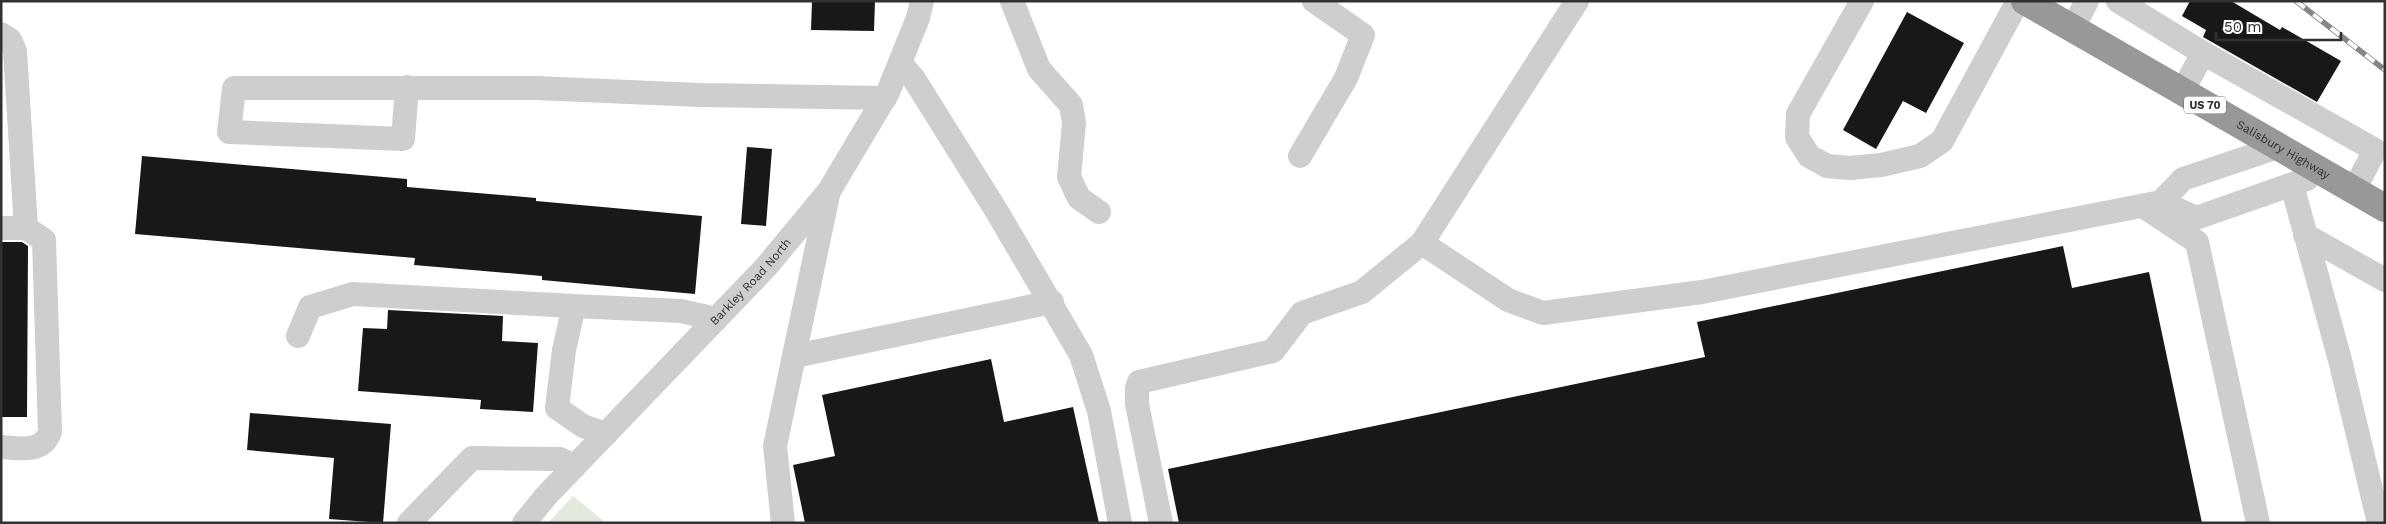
<svg xmlns="http://www.w3.org/2000/svg" width="2386" height="524" font-family="'Work Sans',sans-serif">
  <style>
    .green { fill: #e3e9de }
    .building { fill: #181818 }
    .lines { fill: none; stroke-linecap: round; stroke-linejoin: round }
    .minor { stroke: #cecece; stroke-width: 24 }
    .highway { stroke: #989898; stroke-width: 28 }
    .rail-casing { stroke: #868686; stroke-width: 5.5 }
    .rail { stroke: #fff; stroke-width: 4; stroke-dasharray: 11; stroke-linecap: butt }
    .labels { text-anchor: middle; dominant-baseline: central; stroke-width: 5; stroke-linejoin: round; paint-order: stroke }
    .shield { fill: #fff; stroke: #6f6f6f; stroke-width: 1 }
    .shield-label { font-size: 11px; font-weight: bold; fill: #313131 }
    .street-label { font-size: 12px; fill: #313131; stroke: #fff }
  </style>
  <rect width="100%" height="100%" fill="#fff"/>
  <path class="green" d="M573,496l33,27h-58z"/>
  <g class="building">
    <path d="M812,1h63l-1,30 -63,-1z"/>
    <path d="M2190,1h41l49,29 2,-3 59,34 -24,41 -114,-65 3,-7 -24,-14z"/>
    <path d="M1907,12l57,31 -38,70 -23,-12 -27,48 -33,-19z"/>
    <path d="M747,147l25,2 -6,77 -25,-2z"/>
    <path d="M142,156l265,23v8l129,11v3l166,15 -7,78 -153,-14v-4l-128,-11 1,-7 -280,-24z"/>
    <path d="M1,242h21l6,4 -1,171h-26z"/>
    <path d="M2063,246l9,42 77,-16 53,251h-1023l-11,-54 537,-112 -8,-35z"/>
    <path d="M388,310l115,6 -1,25 36,2 -5,69 -53,-3 1,-9 -123,-9 5,-63 24,1z"/>
    <path d="M991,359l13,63 69,-15 26,116h-294l-12,-58 42,-9 -13,-61z"/>
    <path d="M250,413l141,11 -8,99 -54,-4 5,-61 -87,-8z"/>
  </g>
  <g class="lines">
    <g class="minor">
      <path d="M1012,1l27,68 32,36 3,18 -5,54 10,21 20,14"/>
      <path d="M1577,1l-155,242 86,57 35,13 159,-21 459,-90"/>
      <path d="M1862,1l-64,113 -1,23 12,19 18,10 23,2 31,-3 39,-9 22,-15 76,-140"/>
      <path d="M2118,1l85,52 172,97 -21,40"/>
      <path d="M2072,29l15,-28"/>
      <path d="M1,34l9,6 5,11 11,177"/>
      <path d="M900,63l14,16 82,131 85,145 18,56 21,112"/>
      <path d="M407,87l-4,52 -174,-7 5,-44h302l163,7 186,3"/>
      <path d="M2182,92l21,-39"/>
      <path d="M2278,147l-95,32 -22,23 35,16 111,-39"/>
      <path d="M1300,156l46,-78 17,-43 -49,-34"/>
      <path d="M2292,185l48,175 39,163"/>
      <path d="M2143,206l54,36 61,281"/>
      <path d="M1,228h25l18,12 6,192c-8,22 -30,16 -49,15"/>
      <path d="M2305,235l80,45"/>
      <path d="M298,336l12,-29 43,-13 221,12"/>
      <path d="M795,356l257,-54"/>
      <path d="M606,434l-23,-8 -26,-18 7,-58 10,-44 107,5 35,8"/>
      <path d="M409,523l63,-65 88,1 15,7"/>
      <path id="s1" d="M524,523l22,-27 220,-229 63,-76 59,-99 30,-74 4,-17"/>
      <path d="M783,523l-8,-77 53,-251"/>
      <path d="M1161,523l-24,-119v-16l2,-6 134,-31 29,-38 60,-21 60,-49"/>
    </g>
    <path class="highway" id="s2" d="M2025,1l360,207"/>
    <defs>
      <path id="rail" d="M2296,1l89,69"/>
    </defs>
    <use href="#rail" class="rail-casing"/>
    <use href="#rail" class="rail"/>
  </g>
  <g class="labels">
    <rect class="shield" x="2184" y="96.5" width="42" height="17" rx="4"/>
    <g class="shield-label">
      <text x="2205" y="105">US 70</text>
    </g>
    <g class="street-label">
      <text stroke="none"><textPath href="#s2" startOffset="298">Salisbury Highway</textPath></text>
      <text stroke="none"><textPath href="#s1" startOffset="331">Barkley Road North</textPath></text>
    </g>
  </g>
  <rect width="2386" height="524" fill="none" stroke="#313131" stroke-width="5"/>
  <path d="M2216 32v8h125v-8" fill="none" stroke="#313131" stroke-width="2.5"/>
  <text x="2224" y="32" font-size="15" fill="#313131" stroke="#ffffff" stroke-width="4" paint-order="stroke">50 m</text>
</svg>
